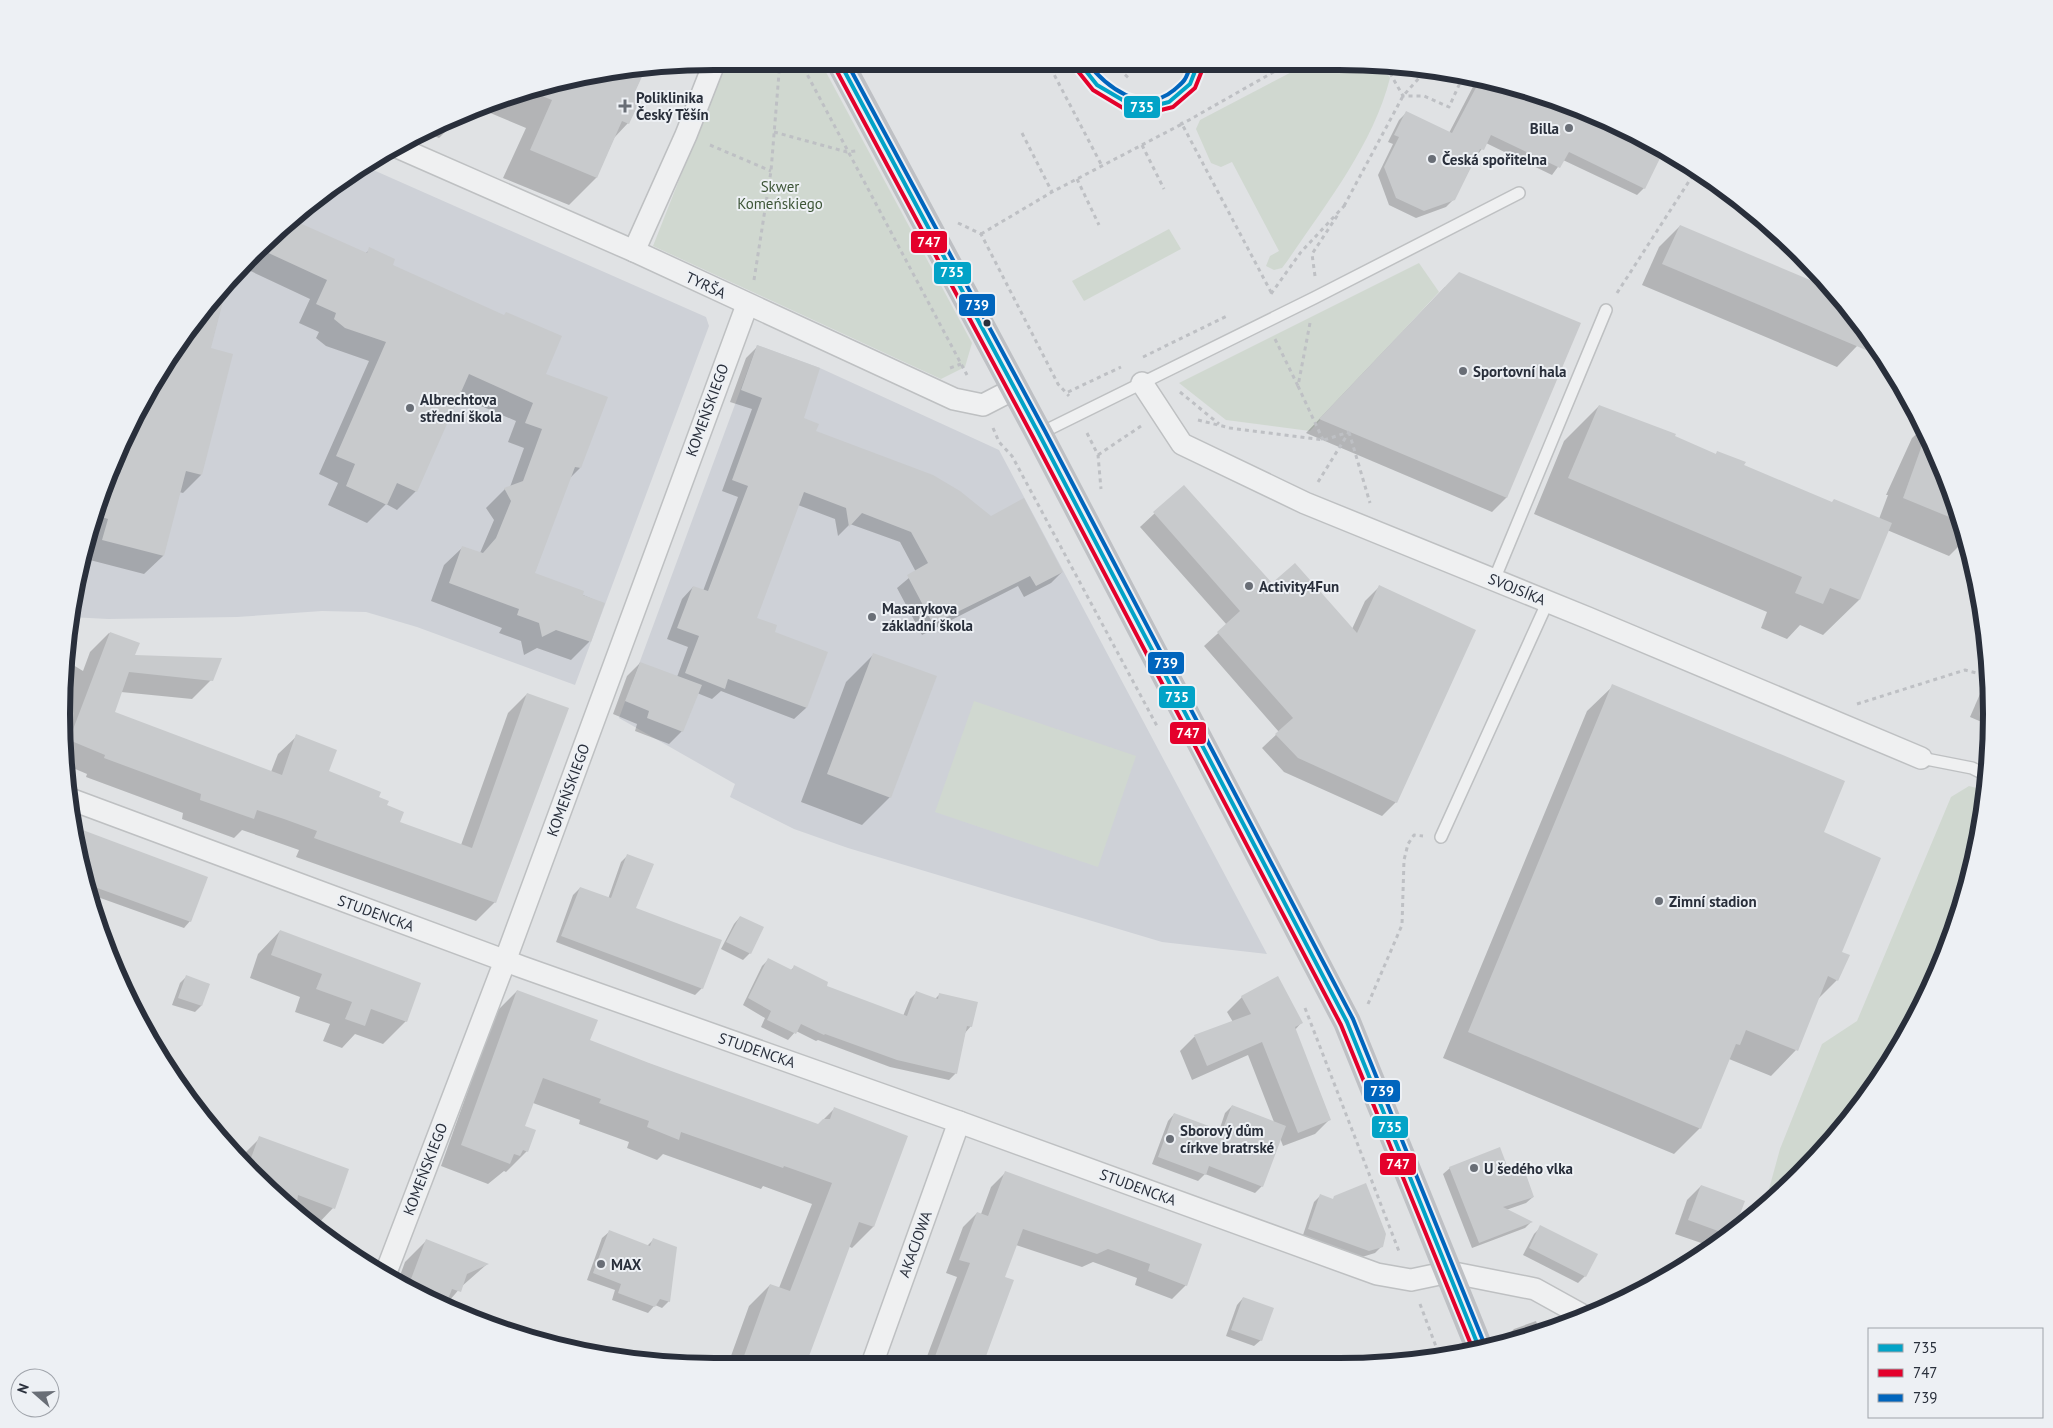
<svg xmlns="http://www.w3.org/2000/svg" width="2053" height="1428" font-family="'PT Sans',sans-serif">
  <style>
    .built { fill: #ced1d7 }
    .green { fill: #d0d8d0 }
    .shadow { fill: #0003 }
    .building { fill: #c8cacc }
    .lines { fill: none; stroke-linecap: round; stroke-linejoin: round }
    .lane-casing { stroke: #bec0c2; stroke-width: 14 }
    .street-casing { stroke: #bec0c2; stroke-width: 24 }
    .path { stroke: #bec0c4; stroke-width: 3; stroke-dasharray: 4 4; stroke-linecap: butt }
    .lane { stroke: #eff0f1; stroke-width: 11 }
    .street { stroke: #eff0f1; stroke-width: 21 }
    .secondary { stroke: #bec0c4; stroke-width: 28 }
    .bus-1-casing { stroke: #edf0f4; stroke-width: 8 }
    .bus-2-casing { stroke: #edf0f4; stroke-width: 8 }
    .bus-3-casing { stroke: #edf0f4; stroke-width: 8 }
    .bus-1 { stroke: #02a3c7; stroke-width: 4 }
    .bus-2 { stroke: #e4002b; stroke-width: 4 }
    .bus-3 { stroke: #0065bd; stroke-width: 4 }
    .poi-dot { fill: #696e76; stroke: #edf0f4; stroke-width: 2 }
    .bus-dot { fill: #292f3b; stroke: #edf0f4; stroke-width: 2 }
    .labels { text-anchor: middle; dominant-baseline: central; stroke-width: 4; stroke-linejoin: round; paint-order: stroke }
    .poi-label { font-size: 15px; font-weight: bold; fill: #292f3b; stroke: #edf0f4; text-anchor: start }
    .park-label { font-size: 15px; fill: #3d5537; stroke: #edf0f4 }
    .street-label { font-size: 15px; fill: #292f3b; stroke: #edf0f4 }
    .rim { fill: none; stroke: #292f3b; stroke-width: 6 }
    .line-badge { stroke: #edf0f4; stroke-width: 2 }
    .badge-label { font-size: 14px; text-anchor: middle; font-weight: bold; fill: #fff }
  </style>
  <rect width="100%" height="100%" fill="#e0e2e4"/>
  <g class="built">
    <path d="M362,165l344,152 3,9 -134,359 -158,-58 -51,-15 -44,-1 -85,6 -129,2 -38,-2 41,-153 60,-112 52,-68 129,-113z"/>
    <path d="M757,345l63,23 179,82 268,504 -105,-12 -314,-94 -54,-19 -64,-32 5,-13 -116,-66z"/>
  </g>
  <g class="green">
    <path d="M726,61h94l152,282 -7,24 -24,12 -288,-133z"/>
    <path d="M1347,62l36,4 7,12c-17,67 -64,126 -102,182l-6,8 -8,2 -8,-4 4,-10 9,-5 -47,-89 -11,5 -10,-4 -15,-34 4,-9 107,-56z"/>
    <path d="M1169,229l12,20 -97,52 -12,-20z"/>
    <path d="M1419,263l20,29 -129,139 -84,-11 -47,-37z"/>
    <path d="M974,701l162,55 -38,111 -163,-55z"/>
    <path d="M1969,786l15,4 -5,52 -37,122 -60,113 -82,99 -21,17 -10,-4 11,-40 42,-105 35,-23 94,-224z"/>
  </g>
  <g class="shadow">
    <path d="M1149,61h16l-13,7z"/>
    <path d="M644,70l-10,23 -6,30 -14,15 -18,40 -27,27 -66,-27 23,-50 -50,-21 69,-23z"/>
    <path d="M1478,77l71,19 115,52 -20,40 -7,7 -74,-35 -11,15 -66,-32 -10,14 -22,42 -8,8 -30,11 -27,-13 -11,-30 15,-31 -5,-2 11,-22 7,-7 43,20z"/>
    <path d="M463,112l-3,5 -21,21 -14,-6z"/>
    <path d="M294,222l71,32 5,-5 174,126 36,93 -11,11 -35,95 70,30 -15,38 -18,18 -34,-12 -13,7 -3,-14 -22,-8 3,-5 -71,-27 13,-36 19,-18 17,6 14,-33 -8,-12 19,-19 5,-2 14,-39 -16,-6 8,-21 -58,-25 -42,95 -19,19 -11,-6 -19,19 -39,-18 10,-22 -19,-9 50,-113 -43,-15 -10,-8 3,-6 -20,-9 11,-24 -68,-32z"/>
    <path d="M1680,226l151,64 33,40 -7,16 -20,21 -195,-82 17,-38z"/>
    <path d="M228,280l-18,69 -9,126 -18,18 -4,-1 -16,64 -19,18 -58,-15 25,-95 60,-112z"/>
    <path d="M1445,287l134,36 -73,175 -14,14 -186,-79z"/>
    <path d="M757,347l45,72 12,13 248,140 -11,11 -27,14 -6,-11 -96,49 -25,-47 19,-16 -16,-30 -50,-18 -12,12 -3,-17 -37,-14 -42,113 17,15 53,19 -20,56 -12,11 -73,-28 -9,8 -15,-6 -15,38 -13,13 -34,-13 2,-7 -24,-10 14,-38 13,-13 37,14 11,-30 -21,-8 15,-40 11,-12 10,4 35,-94 -16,-6 30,-82 -22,-7 16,-44z"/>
    <path d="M1599,406l116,49 3,-3 25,14 89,37 47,16 9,-24h-2l26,-57 11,-10 19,36 23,76 -16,16 -62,-26 -28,70 -36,35 -23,-10 -13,14 -26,-11 6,-16 -233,-98 30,-73z"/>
    <path d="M1184,486l87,99 81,44 13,-28 14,-14 17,215 -14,14 -98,-44 -22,-24 17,-16 -75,-86 23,-21 -87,-98z"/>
    <path d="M109,633l29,11 -4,12 77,24 -19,19 -71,-7 -8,21 158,59 7,-18 19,-18 30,36 51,26 21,25 62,22 47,-132 19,-19 -32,208 -19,19 -180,-64 3,-7 -34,-12 -23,-8 -8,8 -52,-19 1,-6 -97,-36 1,-3 -21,-9 -5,-51 4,-54 18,11 7,-19z"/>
    <path d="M874,654l16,143 -28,28 -61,-23 45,-120z"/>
    <path d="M1613,686l209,147 19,120 -4,27 -19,19 -22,51 -25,26 -42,-17 -29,69 -26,26 -231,-96 144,-347z"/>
    <path d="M1987,687l2,2 2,37 -21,-9 10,-23z"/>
    <path d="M72,828l118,93 -6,7 -92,-33 -18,-54z"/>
    <path d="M628,855l6,54 68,79 -7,7 -139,-53 17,-47 7,-7 28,11 13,-37z"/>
    <path d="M740,917l10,36 -7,7 -22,-11 13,-25z"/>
    <path d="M280,931l126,90 -23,23 -28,-10 -13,14 -19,-7 7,-17 -35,-12 5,-15 -50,-19 8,-24z"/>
    <path d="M768,960l22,11 5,-5 30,21 78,29 7,-17 6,-6 19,6 4,-4 32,31 -6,7 -9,40 -7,7 -59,-13 -72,-27 -2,1 -20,-10 -8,9 -27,-13 4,-9 -22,-13 19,-39z"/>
    <path d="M186,977l23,7 -8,22 -6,6 -23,-7 8,-22z"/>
    <path d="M517,991l71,50 229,85 17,-17 72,27 -33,91 -21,21 -4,-2 -45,121h-76l22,-61 21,-21 9,3 33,-84 -49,-18 -2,3 -98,-35 -6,6 -30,-12 2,-6 -50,-18 1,-4 -47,-17 -9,23 3,25 -21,21 -2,-1 -16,13 -47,-18 55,-154z"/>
    <path d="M1242,997l59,26 -6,7 35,89 -15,15 -32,12 -3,-8 -18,48 -7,7 -50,-19 -7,7 -46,-17 16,-43 6,-7 45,17 6,-18 7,-7 42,16 -26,-67 -56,25 -12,-29 14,-14 39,-15 -6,-10z"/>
    <path d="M260,1138l73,70 -18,19 -63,-52 -13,-16z"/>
    <path d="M1450,1168l58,5 25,24 -7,6 -20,7 25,12 -6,6 -53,20 -29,-74z"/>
    <path d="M1005,1173l181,112 -14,14 -37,-14 2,-7 -44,-16 -11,5 -66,-22 -13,32 -23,90h-57l34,-90 -11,-4 17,-46 14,-14 4,1 10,-27z"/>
    <path d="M1701,1186l32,45 -20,16 -38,-13 12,-34z"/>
    <path d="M1320,1196l62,50 -7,7 -13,4 -59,-22 11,-33z"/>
    <path d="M1541,1227l44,49 -7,7 -55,-28 11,-21z"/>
    <path d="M609,1232l38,14 6,-6 16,61 -7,7 -7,-3 -7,8 -36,-13 3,-10 -28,-10 15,-42z"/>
    <path d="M426,1241l60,24 -25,22 -17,20 -46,-26 7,-19z"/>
    <path d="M1243,1298l18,42 -7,6 -28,-10 11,-31z"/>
    <path d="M1536,1321l3,9 -38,12 13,-13z"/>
  </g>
  <g class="building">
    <path d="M645,70l-10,22 7,4 -13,28 -7,-3 -25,57 -67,-28 22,-50 -25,-10 18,-6z"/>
    <path d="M1481,78l68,18 116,52 -20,41 -76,-37 -9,16 -69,-33 -7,15 -4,-1 -25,51 -31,11 -28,-13 -12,-31 15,-30 -5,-2 12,-24 46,22z"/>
    <path d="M295,221l72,32 2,-6 26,12 -2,6 111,50 2,-3 56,24 -16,38 62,23 -27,71 -6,-1 -40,106 49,18 -1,4 22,8 -14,39 -35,-12 -14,7 -3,-14 -22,-8 2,-6 -70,-26 13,-37 21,7 13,-15 15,-37 -7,-13 19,-7 19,-52 -17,-6 8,-20 -64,-29 -52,118 -20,-9 -10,22 -41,-19 9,-22 -19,-8 50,-114 -41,-14 -11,-9 2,-6 -20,-9 11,-24 -65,-30z"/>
    <path d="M1680,225l149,63 56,70 -223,-94z"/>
    <path d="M1459,272l122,51 -74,175 -188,-79z"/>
    <path d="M229,278l-18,70 22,6 -31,121 -16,-4 -22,85 -62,-16 6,-21 -6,-2 12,-44 6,1 12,-49 39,-73z"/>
    <path d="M757,345l63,23 -16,50 15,6 -3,7 117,44 27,16 31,25 33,-18 39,74 -27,14 -6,-10 -97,48 -26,-49 21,-12 -17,-31 -49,-19 -13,14 -3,-19 -42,-16 -47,126 20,7 -2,7 53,20 -21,56 -79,-29 -3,10 -40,-16 14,-37 -22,-8 16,-42 15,5 40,-105 -16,-6 30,-82 -21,-8z"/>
    <path d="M1599,405l77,29 -1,2 41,18 1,-3 29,11 -2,3 88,37 2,-3 58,24 -32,77 -30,-12 -7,16 -28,-11 7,-16 -234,-99z"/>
    <path d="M1926,434l16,30 17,57 -56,-23z"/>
    <path d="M1184,485l88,98 23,-20 62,70 22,-48 97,45 -79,173 -99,-45 -23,-24 18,-16 -76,-86 23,-21 -87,-99z"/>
    <path d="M110,632l30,11 -5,12 87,3 -9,23 -84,-9 -14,40 167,63 14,-41 41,16 -8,21 52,21 -2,5 10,4 -2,4 17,7 -4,10 72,26 55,-155 42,15 -73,195 -182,-65 3,-7 -33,-12 -27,-9 -3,9 -54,-19 1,-6 -97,-36 1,-3 -36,-15z"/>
    <path d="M873,653l64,23 -46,122 -64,-24z"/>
    <path d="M640,662l62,23 -19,47 -36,-14 2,-7 -24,-10z"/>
    <path d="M1612,684l233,97 -21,51 57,26 -39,94 8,3 -12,26 -10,-5 -30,75 -52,-21 -6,15 -4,-1 -35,85 -233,-97z"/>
    <path d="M72,826l136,51 -17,45 -102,-37 -15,-44z"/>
    <path d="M627,854l27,10 -18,44 86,32 -19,49 -142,-53 19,-49 31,11z"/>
    <path d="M740,916l24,11 -13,27 -25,-12z"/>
    <path d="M280,930l141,53 -14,39 -36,-13 -6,17 -20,-7 7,-17 -36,-13 6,-15 -51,-19z"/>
    <path d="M768,958l24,12 2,-5 34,17 -1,4 80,30 9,-25 22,8 1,-6 39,9 -6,25 -5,-1 -10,48 -60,-14 -72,-26 -1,1 -23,-11 -5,10 -29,-14 4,-9 -23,-13z"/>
    <path d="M186,975l24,9 -8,22 -24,-8z"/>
    <path d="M1278,976l25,47 -8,4 36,93 -33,13 -36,-91 -55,24 -13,-31 57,-21 -10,-18z"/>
    <path d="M517,990l81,30 -8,20 59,23 169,61 5,-5h7l4,-12 74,29 -34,91 -15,-5 -54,145h-65l30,-83 20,7 42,-108 -48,-17 -1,2 -102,-36 -2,8 -32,-13 2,-6 -50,-18 2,-4 -58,-21 -18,48 11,4 -8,22 -5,-2 -3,6 -6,-2 -4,10 -49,-19z"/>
    <path d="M1232,1105l54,21 -23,61 -54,-21 -3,9 -48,-18 16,-44 48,18z"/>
    <path d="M259,1136l90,33 -14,40 -37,-14 -2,16 -44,-36 -5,-6z"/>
    <path d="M1500,1147l9,24 14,-5 11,31 -31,10 30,15 -54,21 -30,-76z"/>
    <path d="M1005,1171l197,73 -15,42 -39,-15 2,-7 -42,-15 -11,5 -74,-25 -18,48 9,3 -32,87h-51l39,-104 -11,-3 18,-48 11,4z"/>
    <path d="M1366,1183l20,51 -3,13 -14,4 -61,-22 12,-35 13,5 1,-3z"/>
    <path d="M1701,1185l44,16 -11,29 -5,5 -41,-15z"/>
    <path d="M1540,1225l58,29 -12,23 -57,-29z"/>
    <path d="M609,1230l41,16 3,-8 24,9 -7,55 -10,-3 -5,8 -37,-14 3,-9 -28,-11z"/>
    <path d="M426,1239l63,25 -22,10 -6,18 -9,-3 -7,18 -37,-20z"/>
    <path d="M1243,1297l31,11 -12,33 -31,-11z"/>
  </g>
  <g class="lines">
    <defs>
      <g id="lane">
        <path d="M1078,61l19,24 29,17 19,6 24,-6 21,-18 9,-23"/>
        <path d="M1039,434l275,-136 205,-105"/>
        <path d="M1494,580l112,-270"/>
        <path d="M1921,758l51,10 14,7"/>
        <path d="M1441,837l107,-236"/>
      </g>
      <g id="street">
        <path d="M397,147l237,104 320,148 29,6 31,-16"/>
        <path d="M634,251l52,-116 29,-74"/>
        <path d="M1142,383l40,61 123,59 283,115 333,140"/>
        <path d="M70,799l452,168 437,155 418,152 34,6 38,-8 86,17 47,26"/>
        <path d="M385,1275l120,-314 242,-656"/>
        <path d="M871,1367l88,-245"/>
      </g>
    </defs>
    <use href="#lane" class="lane-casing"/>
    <use href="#street" class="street-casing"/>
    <g class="path">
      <path d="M800,61l167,314"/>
      <path d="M1047,61l55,105"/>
      <path d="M1117,61l6,12 7,6"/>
      <path d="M1261,61l7,14"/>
      <path d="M1386,66l17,30h21l25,11 15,-33"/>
      <path d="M1181,122l1,2 111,-63"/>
      <path d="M774,132l73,20 9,-1"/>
      <path d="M1022,133l30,59"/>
      <path d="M710,145l61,26"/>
      <path d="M1142,145l22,44"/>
      <path d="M1077,179l22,46"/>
      <path d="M1344,206l59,-110 23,-26"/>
      <path d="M958,223l23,11 77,150 11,12"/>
      <path d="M981,234l71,-42 130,-68 90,170"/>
      <path d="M1315,276l-3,-22 27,-41"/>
      <path d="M754,280l17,-109 9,-110"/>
      <path d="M1617,293l78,-121"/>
      <path d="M1271,294l30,-42 44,-47"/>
      <path d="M1310,323l-12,63 25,54"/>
      <path d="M1275,339l23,47"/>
      <path d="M1143,357l84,-41"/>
      <path d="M950,368l11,-4"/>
      <path d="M1068,392l53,-25"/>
      <path d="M1180,392l39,32"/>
      <path d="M1198,420l32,8 94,12 25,-8"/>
      <path d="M993,428l6,14 13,14 145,270"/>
      <path d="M1349,432l21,71"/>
      <path d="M1087,433l11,22 3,34"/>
      <path d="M1098,455l43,-29"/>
      <path d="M1318,482l31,-50"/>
      <path d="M1857,704l108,-34 23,6"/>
      <path d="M1368,1004l34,-79 2,-65 4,-16 6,-9 9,1"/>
      <path d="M1305,1008l95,246"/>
      <path d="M1420,1304l20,53"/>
    </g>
    <use href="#lane" class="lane"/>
    <use href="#street" class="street"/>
    <path class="secondary" d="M839,61l200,373 308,588 133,328"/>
    <defs>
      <g id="bus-1">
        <path d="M839,61l200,373 308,588 133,328"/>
        <path d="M1078,61l19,24 29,17 19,6 24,-6 21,-18 9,-23"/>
      </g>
      <g id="bus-2">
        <path d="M833,64l200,373 308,588 133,327"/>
        <path d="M1073,65l20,25 30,18 22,6 28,-7 22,-19 10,-25"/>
      </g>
      <g id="bus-3">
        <path d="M846,61l199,370 308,588 133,329"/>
        <path d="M1086,61c20,26 57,55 88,29 3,-3 9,-7 11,-11 3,-5 5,-12 7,-18"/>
      </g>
    </defs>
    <use href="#bus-1" class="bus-1-casing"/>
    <use href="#bus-2" class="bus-2-casing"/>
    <use href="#bus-3" class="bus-3-casing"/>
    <use href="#bus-1" class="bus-1"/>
    <use href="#bus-2" class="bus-2"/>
    <use href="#bus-3" class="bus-3"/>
  </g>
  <g class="poi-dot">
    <path d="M622.5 98.5h5v5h5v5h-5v5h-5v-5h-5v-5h5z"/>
    <circle cx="1569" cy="128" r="5"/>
    <circle cx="1432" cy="159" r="5"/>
    <circle cx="1463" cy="371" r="5"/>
    <circle cx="410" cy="408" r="5"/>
    <circle cx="1249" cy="586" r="5"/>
    <circle cx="872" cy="617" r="5"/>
    <circle cx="1659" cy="901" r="5"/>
    <circle cx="1170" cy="1139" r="5"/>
    <circle cx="1474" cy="1168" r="5"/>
    <circle cx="601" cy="1264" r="5"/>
  </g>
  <circle class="bus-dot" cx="987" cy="323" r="4.5"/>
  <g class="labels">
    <g class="poi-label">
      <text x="636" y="97">Poliklinika<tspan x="636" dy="17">Český Těšín</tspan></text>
      <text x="1559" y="128" text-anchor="end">Billa</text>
      <text x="1442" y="159">Česká spořitelna</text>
      <text x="1473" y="371">Sportovní hala</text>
      <text x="420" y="399">Albrechtova<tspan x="420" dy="17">střední škola</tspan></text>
      <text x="1259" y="586">Activity4Fun</text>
      <text x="882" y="608">Masarykova<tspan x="882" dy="17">základní škola</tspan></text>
      <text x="1669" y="901">Zimní stadion</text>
      <text x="1180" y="1130">Sborový dům<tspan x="1180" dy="17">církve bratrské</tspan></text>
      <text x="1484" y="1168">U šedého vlka</text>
      <text x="611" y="1264">MAX</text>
    </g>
    <g class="park-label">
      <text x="780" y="186">Skwer<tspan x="780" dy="17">Komeńskiego</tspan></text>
    </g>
    <g class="street-label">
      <text transform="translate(706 285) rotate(25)">TYRŠA</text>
      <text transform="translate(707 410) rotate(-70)">KOMEŃSKIEGO</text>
      <text transform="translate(1517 589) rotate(22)">SVOJSÍKA</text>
      <text transform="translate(568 790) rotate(-70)">KOMEŃSKIEGO</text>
      <text transform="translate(376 913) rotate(20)">STUDENCKA</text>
      <text transform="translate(757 1050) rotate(19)">STUDENCKA</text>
      <text transform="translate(425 1169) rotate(-69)">KOMEŃSKIEGO</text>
      <text transform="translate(1138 1187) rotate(20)">STUDENCKA</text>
      <text transform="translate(915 1244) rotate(-70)">AKACJOWA</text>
    </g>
  </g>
  <path d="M0 0H2053V1428H0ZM714 70H1339A644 644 0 0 1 1983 714V714A644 644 0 0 1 1339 1358H714A644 644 0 0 1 70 714V714A644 644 0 0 1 714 70Z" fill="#edf0f4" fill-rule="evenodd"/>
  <path class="rim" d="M714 70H1339A644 644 0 0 1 1983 714V714A644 644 0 0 1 1339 1358H714A644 644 0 0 1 70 714V714A644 644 0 0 1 714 70Z"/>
  <g class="line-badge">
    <rect x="1123" y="95" width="38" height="24" rx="5" fill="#02a3c7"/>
    <rect x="910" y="230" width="38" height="24" rx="5" fill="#e4002b"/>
    <rect x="933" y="261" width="39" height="24" rx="5" fill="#02a3c7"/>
    <rect x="958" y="293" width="38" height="24" rx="5" fill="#0065bd"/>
    <rect x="1147" y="651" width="38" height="24" rx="5" fill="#0065bd"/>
    <rect x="1158" y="685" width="38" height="24" rx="5" fill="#02a3c7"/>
    <rect x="1169" y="721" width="38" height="24" rx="5" fill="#e4002b"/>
    <rect x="1363" y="1079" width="38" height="24" rx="5" fill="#0065bd"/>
    <rect x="1371" y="1115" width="38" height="24" rx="5" fill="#02a3c7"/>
    <rect x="1379" y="1152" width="38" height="24" rx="5" fill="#e4002b"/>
  </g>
  <g class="badge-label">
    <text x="1142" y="112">735</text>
    <text x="929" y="247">747</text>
    <text x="952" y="277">735</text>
    <text x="977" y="310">739</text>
    <text x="1166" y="668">739</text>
    <text x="1177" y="702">735</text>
    <text x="1188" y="738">747</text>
    <text x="1382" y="1096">739</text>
    <text x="1390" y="1132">735</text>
    <text x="1398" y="1169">747</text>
  </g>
  <rect x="1868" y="1328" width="175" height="90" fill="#edf0f4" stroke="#9fa3aa"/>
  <rect x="1878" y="1344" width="25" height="8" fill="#02a3c7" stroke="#9fa3aa"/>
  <text x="1913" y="1353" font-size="15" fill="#292f3b">735</text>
  <rect x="1878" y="1369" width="25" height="8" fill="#e4002b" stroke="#9fa3aa"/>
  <text x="1913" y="1378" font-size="15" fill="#292f3b">747</text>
  <rect x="1878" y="1394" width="25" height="8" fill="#0065bd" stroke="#9fa3aa"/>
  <text x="1913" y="1403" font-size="15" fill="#292f3b">739</text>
  <g transform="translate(35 1393) rotate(290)"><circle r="24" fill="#edf0f4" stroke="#9fa3aa"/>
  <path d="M0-4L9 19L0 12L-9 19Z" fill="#696e76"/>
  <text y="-8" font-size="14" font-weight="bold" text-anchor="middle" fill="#292f3b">N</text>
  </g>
</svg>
